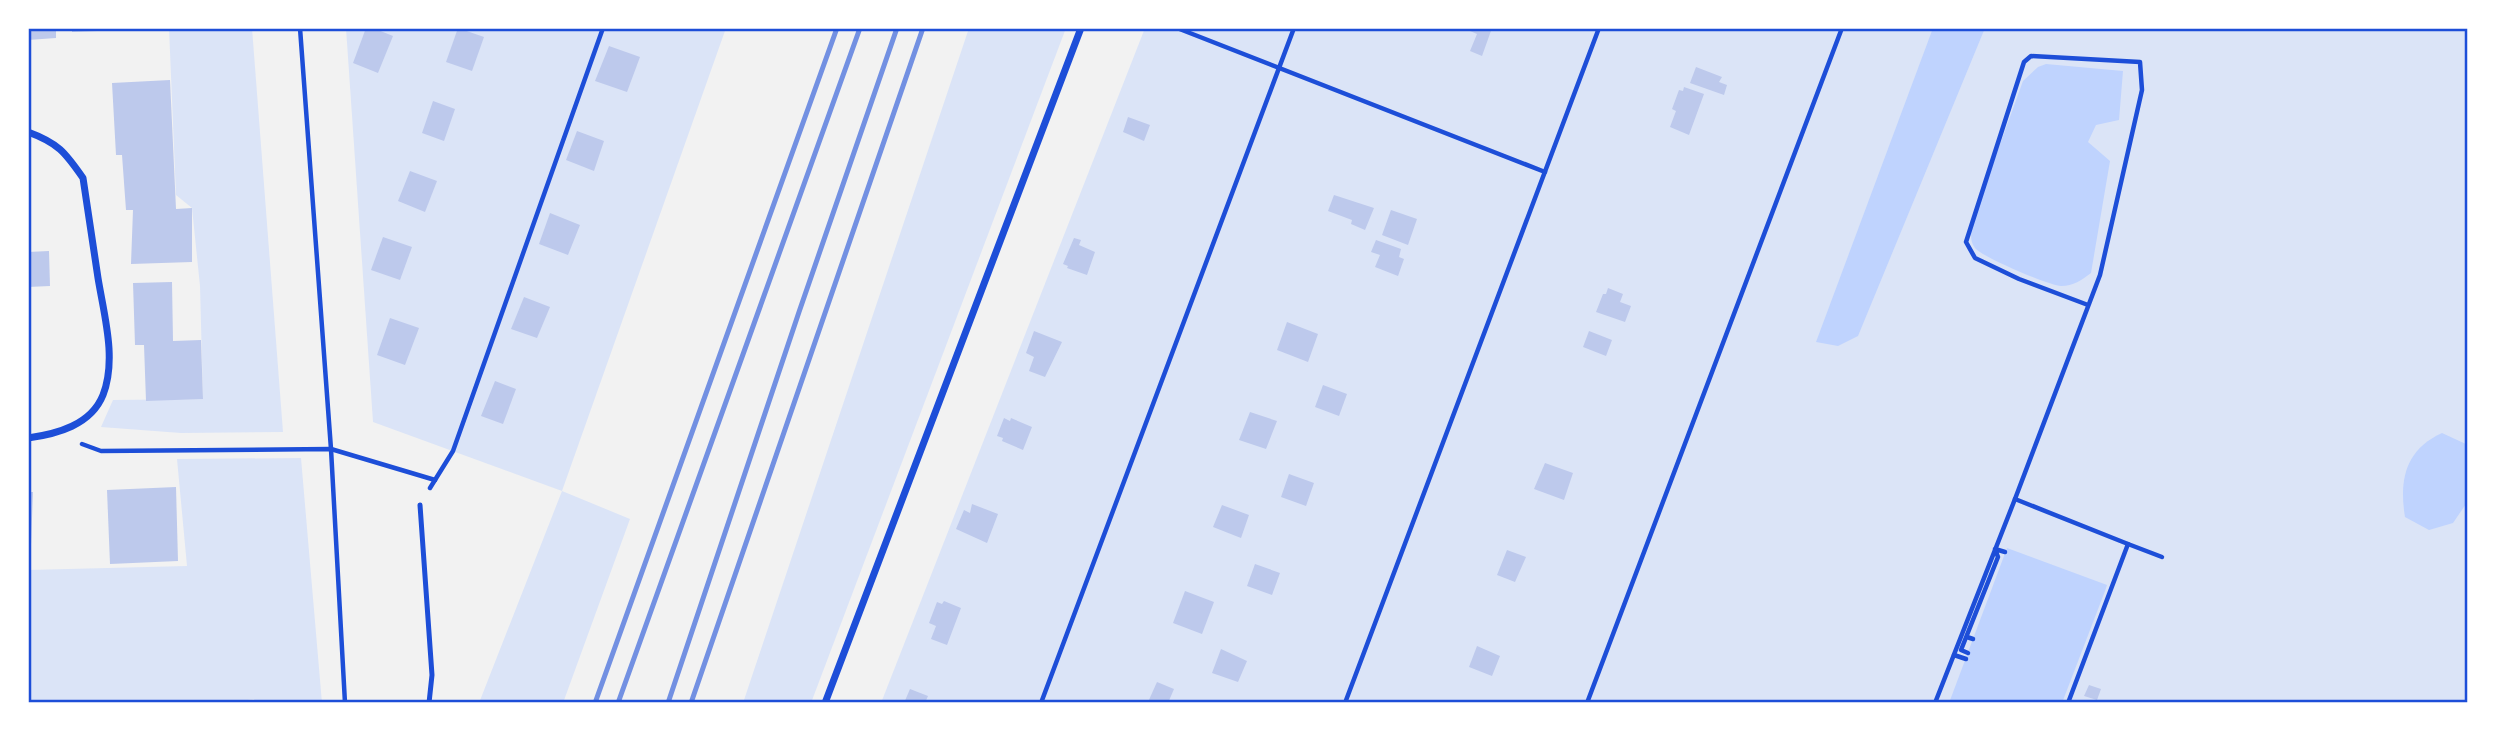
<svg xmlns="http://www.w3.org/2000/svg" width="2496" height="731" font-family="'Archivo Narrow',sans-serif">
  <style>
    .green { fill: #dbe4f7 }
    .water { fill: #bfd3fe }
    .building { fill: #bdc9ec }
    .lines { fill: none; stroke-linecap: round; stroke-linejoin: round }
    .path { stroke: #1d4ed8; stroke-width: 4.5 }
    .service { stroke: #1d4ed8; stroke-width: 5 }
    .minor { stroke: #1d4ed8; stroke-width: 7 }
    .rail { stroke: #7290e2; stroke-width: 5 }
    .neatline { fill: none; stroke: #1d4ed8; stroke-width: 2.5 }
  </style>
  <rect width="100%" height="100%" fill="#f2f2f2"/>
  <g class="green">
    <path d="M169,28h83l31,404 -102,1 -80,-6 12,-27 90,-1 -3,-113 -8,-78 -16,-13z"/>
    <path d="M346,28h380l-164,463 68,28 -67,184h-84l83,-212 -189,-69z"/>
    <path d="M969,28h97l-255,675h-68z"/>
    <path d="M1145,28h1323v675h-1587z"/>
    <path d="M301,458l21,245h-67l-1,-4 -28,4h-198v-133l159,-4 -10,-107z"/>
  </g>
  <g class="water">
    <path d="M1933,28h52l-127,308 -20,10 -22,-4z"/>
    <path d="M2046,64l77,7 -4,49 -23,5 -8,17 22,19 -19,112c-9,7 -18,13 -30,13 -11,0 -79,-29 -86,-38 -7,-9 -3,-22 -1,-32l49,-135 15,-14z"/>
    <path d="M2442,433l26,12v56l-15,22 -24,7 -24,-13c-6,-37 0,-67 37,-84z"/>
    <path d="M2007,548l100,37 -2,6 -43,112h-113z"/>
  </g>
  <g class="building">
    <path d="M28,28h28v10l-28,2z"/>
    <path d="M72,28h50v2l-50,2z"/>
    <path d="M366,28h7l20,8 -15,37 -25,-10z"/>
    <path d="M458,28l26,9 -12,34 -26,-9z"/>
    <path d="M1463,28h29l-10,28 -12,-5 7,-17z"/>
    <path d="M609,46l31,11 -13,35 -32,-11z"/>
    <path d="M1696,67l26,10 -3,5 8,3 -3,10 -34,-12z"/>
    <path d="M170,80l6,129 16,-1v54l-61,2 2,-54h-7l-4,-55h-6l-4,-72z"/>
    <path d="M1684,87l20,7 -15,41 -19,-8 6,-16 -4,-2 7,-19 4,1z"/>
    <path d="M433,101l22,8 -11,32 -22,-8z"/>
    <path d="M1128,117l22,8 -6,16 -21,-9z"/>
    <path d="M577,131l27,10 -10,30 -28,-11z"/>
    <path d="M410,171l27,10 -12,31 -27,-11z"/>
    <path d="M1334,195l40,13 -9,22 -14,-6 1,-4 -24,-9z"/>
    <path d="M1391,210l26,9 -9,26 -26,-10z"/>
    <path d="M550,213l30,12 -12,30 -29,-11z"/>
    <path d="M383,237l29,10 -12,33 -29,-10z"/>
    <path d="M1074,238l7,2 -2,5 16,7 -8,23 -20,-7 1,-2 -5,-2z"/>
    <path d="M1376,240l25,9 -2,8 5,2 -6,17 -23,-9 5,-12 -9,-3z"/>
    <path d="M49,251l1,35 -22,1v-35z"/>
    <path d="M172,282l1,59 28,-1 2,59 -57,2 -2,-56h-9l-2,-62z"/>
    <path d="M1608,288l15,6 -3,8 11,4 -6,16 -29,-10 7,-18h3z"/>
    <path d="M524,297l26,10 -13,31 -26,-9z"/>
    <path d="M390,318l29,10 -14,37 -28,-10z"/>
    <path d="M1287,322l31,12 -10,28 -31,-12z"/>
    <path d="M1034,331l28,11 -17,35 -16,-6 5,-14 -8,-4z"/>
    <path d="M1589,331l23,9 -6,16 -23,-9z"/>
    <path d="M495,381l21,8 -13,35 -22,-8z"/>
    <path d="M1323,385l24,9 -8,22 -24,-9z"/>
    <path d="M1250,412l27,9 -11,28 -27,-9z"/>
    <path d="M1004,418l6,3 1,-3 21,9 -9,23 -21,-9 1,-3 -6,-2z"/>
    <path d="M1545,463l28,10 -9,27 -30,-11z"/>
    <path d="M1289,474l25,9 -8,23 -25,-9z"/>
    <path d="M176,487l2,74 -68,3 -3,-74z"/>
    <path d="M28,492h5l-2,53h-3z"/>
    <path d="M972,504l26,10 -11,29 -31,-14 8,-19 6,3z"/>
    <path d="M1222,505l27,10 -8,23 -28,-11z"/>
    <path d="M1507,550l19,7 -11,25 -18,-7z"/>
    <path d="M1255,564l25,9 -8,22 -25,-9z"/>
    <path d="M1185,591l29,11 -12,32 -29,-11z"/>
    <path d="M944,601l17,7 -14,37 -16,-6 5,-13 -7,-3 8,-21 5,2z"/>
    <path d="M1477,646l23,10 -8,20 -23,-9z"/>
    <path d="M1221,649l26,12 -9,21 -26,-9z"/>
    <path d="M1157,682l17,7 -6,14 -20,-1z"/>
    <path d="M2089,685l12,4 -4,11 -13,-4z"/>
    <path d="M910,689l18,7 -3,7h-21z"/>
  </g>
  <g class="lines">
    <g class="path">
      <path d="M300,28l31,421 14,254"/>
      <path d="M1177,28l368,144"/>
      <path d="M82,444l19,7 230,-2 104,31"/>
      <path d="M430,488l23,-37 150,-423"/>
      <path d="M2015,499l113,45 -60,159"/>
      <path d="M2128,544l34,13"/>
      <path d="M1967,637l6,2"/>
      <path d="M1968,653l-7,-3 37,-93 -3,-8 10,3"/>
      <path d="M1954,655l12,4"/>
      <path d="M1041,703l253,-675"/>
      <path d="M1345,703l254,-675"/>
      <path d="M1587,703l255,-675"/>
      <path d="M1935,703l80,-204 85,-224 42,-185 -2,-28 -109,-6 -7,6 -58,180 9,16 44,21 69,26"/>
    </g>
    <path class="service" d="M420,505l12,170 -3,28"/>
    <g class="minor">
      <path d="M28,132c30,11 37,20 55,46 5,33 10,67 15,100 6,37 19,81 5,117 -12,30 -46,39 -75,43"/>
      <path d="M825,703l256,-675"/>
    </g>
    <g class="rail">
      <path d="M595,703l242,-675"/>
      <path d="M618,703l242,-675"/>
      <path d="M668,703l131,-391 98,-284"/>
      <path d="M691,703l232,-675"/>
    </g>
  </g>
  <rect width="2496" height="731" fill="none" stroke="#ffffff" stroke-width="60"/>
  <rect x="30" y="30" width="2436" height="671" class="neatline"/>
</svg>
